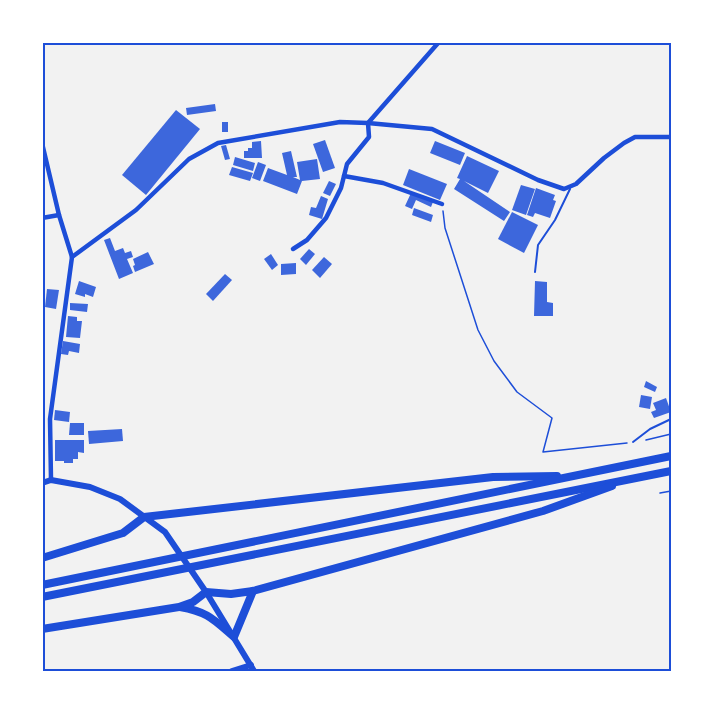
<svg xmlns="http://www.w3.org/2000/svg" width="713" height="713" font-family="Mulish,sans-serif">
  <style>
    .building { fill: #3d67dc }
    .lines { fill: none; stroke-linecap: round; stroke-linejoin: round }
    .path { stroke: #1d4ed8; stroke-width: 1.5 }
    .service { stroke: #1d4ed8; stroke-width: 2 }
    .minor { stroke: #1d4ed8; stroke-width: 4.5 }
    .tertiary { stroke: #1d4ed8; stroke-width: 6 }
    .trunk { stroke: #1d4ed8; stroke-width: 8 }
    .neatline { fill: none; stroke: #1d4ed8; stroke-width: 2 }
  </style>
  <rect width="100%" height="100%" fill="#f2f2f2"/>
  <g class="building">
    <path d="M215,104l1,7 -29,4 -1,-7z"/>
    <path d="M176,110l24,19 -54,66 -24,-20z"/>
    <rect x="222" y="122" width="6" height="10"/>
    <path d="M325,140l10,28 -12,4 -10,-28z"/>
    <path d="M261,141l1,17h-18v-7h4v-3h4v-6z"/>
    <path d="M435,141l30,12 -5,12 -30,-12z"/>
    <path d="M226,145l4,14 -5,1 -4,-14z"/>
    <path d="M291,151l6,26h-4l7,3 -3,-18 20,-3 3,20 -18,2 -5,13 -34,-13 5,-13 19,7 -5,-22z"/>
    <path d="M467,156l32,15 -11,22 -24,-12 46,31 -6,9 -50,-32 6,-10 -3,-1z"/>
    <path d="M235,157l20,6 -2,8 -20,-6z"/>
    <path d="M258,162l8,3 -6,16 -8,-3z"/>
    <path d="M232,167l21,6 -3,8 -21,-6z"/>
    <path d="M409,169l38,15 -7,16 -37,-15z"/>
    <path d="M329,181l7,3 -6,12 -7,-3z"/>
    <path d="M521,185l14,4 -9,26 -14,-5z"/>
    <path d="M536,188l19,7 -2,5 3,1 -6,17 -15,-5 -2,4 -6,-2z"/>
    <path d="M411,193l22,9 -2,5 -15,-7 -4,9 -7,-3z"/>
    <path d="M321,196l7,3 -6,20 -13,-4 2,-8 5,1z"/>
    <path d="M414,208l19,7 -2,7 -19,-7z"/>
    <path d="M512,212l26,13 -14,28 -26,-14z"/>
    <path d="M110,238l5,13 8,-3 2,5 6,-2 2,6 -6,2 6,14 -14,6 -15,-39z"/>
    <path d="M309,249l6,5 -9,11 -6,-6z"/>
    <path d="M148,252l6,12 -19,8 -2,-6 2,-1 -2,-6z"/>
    <path d="M271,254l7,11 -6,5 -8,-11z"/>
    <path d="M324,257l8,7 -12,14 -8,-8z"/>
    <path d="M296,263v11l-15,1v-11z"/>
    <path d="M225,274l7,6 -19,21 -7,-7z"/>
    <path d="M79,281l17,6 -3,10 -8,-3v3l-10,-3z"/>
    <path d="M535,281l12,1v20l6,1v13h-19z"/>
    <path d="M47,289l12,1 -3,19 -11,-2z"/>
    <path d="M70,303l18,1 -1,8 -17,-2z"/>
    <path d="M68,316l9,1v4h5l-2,17 -14,-1z"/>
    <path d="M63,341l17,3 -1,9 -10,-2 -1,4 -7,-1z"/>
    <path d="M646,381l11,6 -2,5 -11,-5z"/>
    <path d="M641,395l11,2 -2,12 -11,-2z"/>
    <path d="M666,398l5,14 -17,6 -3,-6 5,-2 -3,-7z"/>
    <path d="M55,410l15,2 -1,10 -15,-2z"/>
    <path d="M70,423h14v12h-15z"/>
    <path d="M122,429l1,12 -34,3 -1,-13z"/>
    <path d="M55,440h29v13l-6,-1v7h-5v4h-9v-2h-9z"/>
  </g>
  <g class="lines">
    <g class="path">
      <path d="M443,211l2,17 33,102 16,31 23,31 35,26 -9,34 84,-9"/>
      <path d="M646,440l25,-6"/>
      <path d="M660,493l11,-2"/>
    </g>
    <g class="service">
      <path d="M535,272l3,-27 17,-25 15,-31"/>
      <path d="M633,442l17,-13 21,-10"/>
    </g>
    <g class="minor">
      <path d="M42,143l17,72 13,42"/>
      <path d="M344,176l39,7 59,21"/>
      <path d="M42,218l17,-3"/>
      <path d="M293,249l14,-9 19,-22 15,-30 6,-24 22,-27 -1,-14 71,-81"/>
      <path d="M51,480l-1,-61 22,-162 64,-47 53,-51 29,-16 122,-21 28,1 64,6 106,51 26,9 12,-5 28,-26 20,-15 11,-6h36"/>
    </g>
    <g class="tertiary">
      <path d="M42,483l9,-3 39,7 30,12 45,33 41,60 48,79"/>
      <path d="M232,671l19,-6"/>
    </g>
    <g class="trunk">
      <path d="M42,558l81,-25 21,-16 349,-40 64,-1"/>
      <path d="M42,585l629,-129"/>
      <path d="M42,597l629,-126"/>
      <path d="M180,607c28,5 33,12 54,30l19,-46"/>
      <path d="M42,629l137,-22 14,-5 13,-10 25,2 22,-3 290,-80 69,-25"/>
    </g>
  </g>
  <rect width="713" height="713" fill="none" stroke="#ffffff" stroke-width="87"/>
  <rect x="44" y="44" width="626" height="626" class="neatline"/>
</svg>
